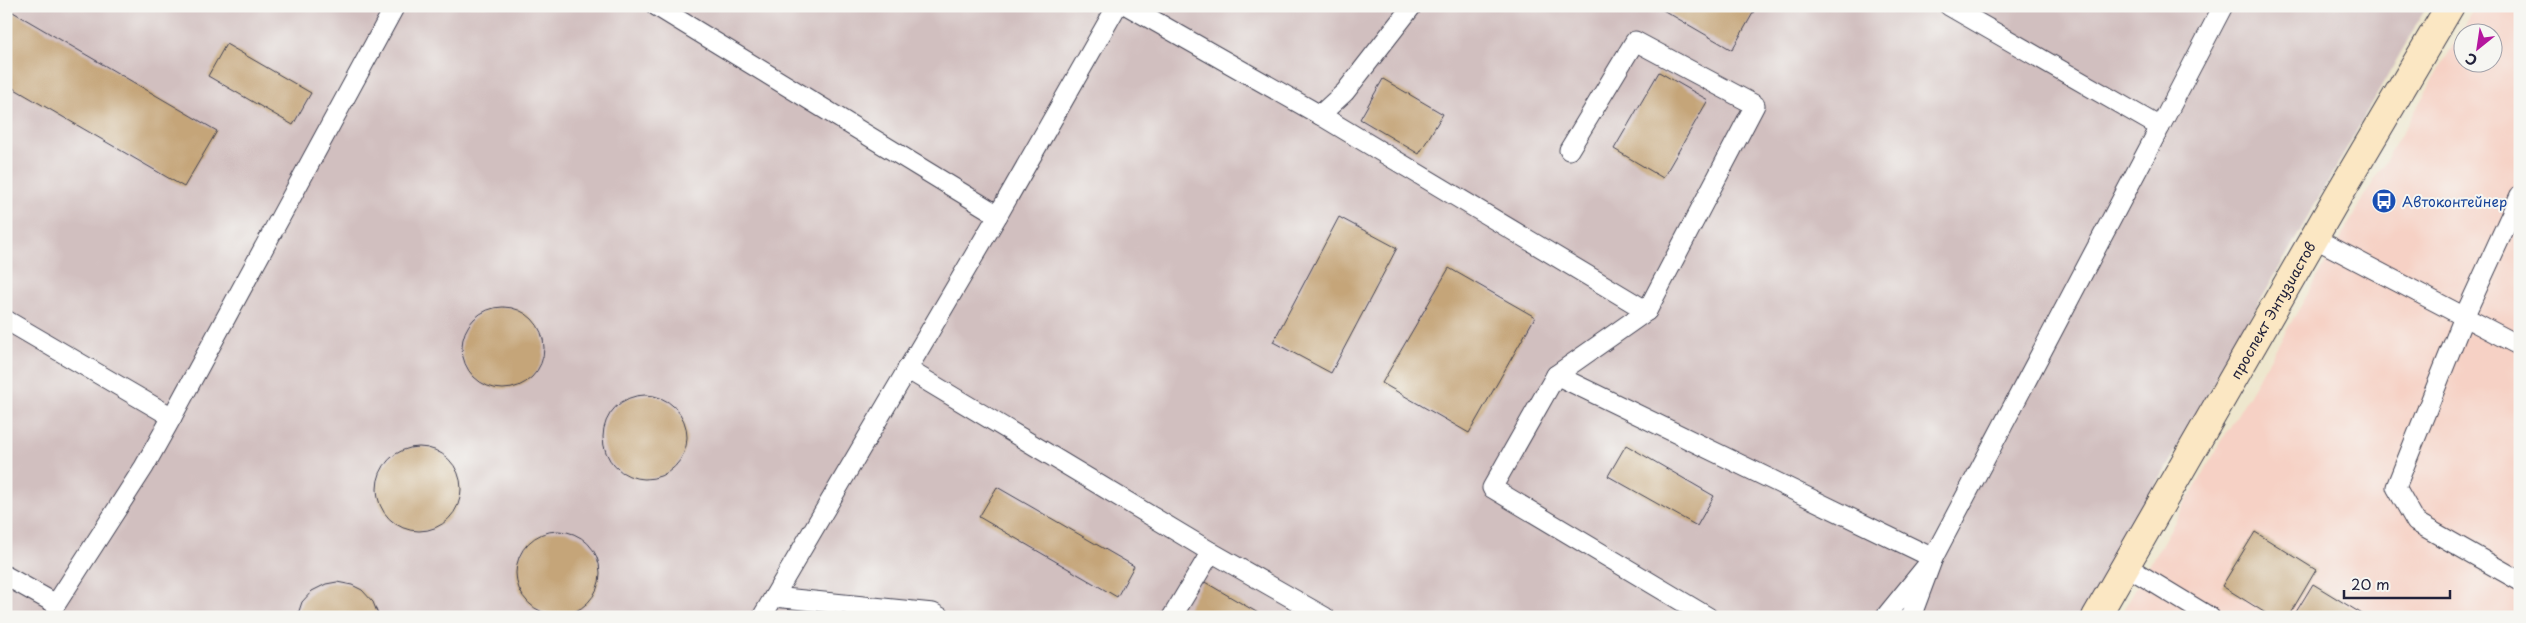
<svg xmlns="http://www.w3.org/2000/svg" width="2526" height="623" font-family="'Playpen Sans',sans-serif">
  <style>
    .built { fill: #f6d1c5; fill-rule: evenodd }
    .industrial { fill: #d1bfbf }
    .building { fill: #c5a579 }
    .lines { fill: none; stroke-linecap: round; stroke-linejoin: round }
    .lane-casing { stroke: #414051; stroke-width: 21 }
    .secondary-casing { stroke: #414051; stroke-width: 30 }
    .lane { stroke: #fff; stroke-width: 19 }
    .secondary { stroke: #fbe7c3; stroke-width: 28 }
    .labels { text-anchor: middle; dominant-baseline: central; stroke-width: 4; stroke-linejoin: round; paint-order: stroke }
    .transit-label { font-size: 14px; fill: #164399; stroke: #f6f6f2; text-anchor: start }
    .street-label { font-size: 14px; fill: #22223b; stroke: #f6f6f2 }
  </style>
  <rect width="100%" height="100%" fill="#f6f6f2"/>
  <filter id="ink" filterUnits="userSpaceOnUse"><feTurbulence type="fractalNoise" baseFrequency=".02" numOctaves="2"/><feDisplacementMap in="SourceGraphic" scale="10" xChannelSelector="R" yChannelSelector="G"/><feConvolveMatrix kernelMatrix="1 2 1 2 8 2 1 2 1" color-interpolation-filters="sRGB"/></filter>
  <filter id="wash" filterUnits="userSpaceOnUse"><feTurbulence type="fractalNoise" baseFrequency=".0096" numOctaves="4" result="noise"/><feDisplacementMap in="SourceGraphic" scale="20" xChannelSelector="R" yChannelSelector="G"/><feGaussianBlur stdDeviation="1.12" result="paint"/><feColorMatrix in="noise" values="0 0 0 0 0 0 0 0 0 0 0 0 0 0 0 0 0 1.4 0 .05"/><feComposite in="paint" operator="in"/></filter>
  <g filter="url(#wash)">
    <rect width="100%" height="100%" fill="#eee7ce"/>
    <path class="built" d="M2476,6h44v611h-401zM2464,32h30v30h-30z"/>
    <path class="industrial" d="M6,6h2421l-345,611h-2076z"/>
    <g id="blocks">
      <g class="building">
        <path d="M1656,6h101l-25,44z"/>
        <path d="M6,8l211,123 -33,56 -178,-103z"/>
        <path d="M226,44l85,49 -18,32 -85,-49z"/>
        <path d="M1659,72l49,28 -45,78 -49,-29z"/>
        <path d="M1383,79l60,35 -24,40 -59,-35z"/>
        <path d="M1339,217l58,31 -66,125 -58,-31z"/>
        <path d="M1449,268l86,49 -66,116 -87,-50z"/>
        <circle cx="503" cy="348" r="41"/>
        <circle cx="645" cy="437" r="42"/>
        <path d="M1626,445l88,51 -17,30 -89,-50z"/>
        <circle cx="419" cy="489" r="42"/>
        <path d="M997,487l137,79 -17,31 -138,-80z"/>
        <circle cx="558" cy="573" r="42"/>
        <path d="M2255,532l61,38 -28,47h-16l-50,-31z"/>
        <path d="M1203,581l62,36h-83z"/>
        <path d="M337,582l15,3 10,5 11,12 6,15h-82l5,-15 10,-11 14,-7z"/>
        <path d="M2313,584l54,33h-74z"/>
      </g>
    </g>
  </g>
  <g filter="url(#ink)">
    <use href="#blocks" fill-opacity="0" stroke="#414051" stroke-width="1"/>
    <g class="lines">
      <defs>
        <g id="lane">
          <path d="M656,6l342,209"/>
          <path d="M1128,6l192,109 25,-23 67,-86"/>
          <path d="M1320,115l327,196 108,-206 -120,-64 -66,109"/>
          <path d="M2160,127l63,-121"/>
          <path d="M2520,195l-56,122 -68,170 20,35 104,59"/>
          <path d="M2314,238l206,108"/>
          <path d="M1647,311l-91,64 -64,113 216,129"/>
          <path d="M6,320l166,97 223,-411"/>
          <path d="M907,369l304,183"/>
          <path d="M1556,375l377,183 -22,59"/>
          <path d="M2126,566l84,51"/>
          <path d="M6,576l50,28 88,-137 28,-50"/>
          <path d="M774,597l159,16 7,4"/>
          <path d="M762,617l236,-402 119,-209"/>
          <path d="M1172,617l39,-65 114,65"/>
          <path d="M1885,617l48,-59 227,-431 -211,-121"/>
        </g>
        <g id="secondary">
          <path id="s1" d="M2096,617l242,-421 112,-190"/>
        </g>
      </defs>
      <use href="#lane" class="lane-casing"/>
      <use href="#secondary" class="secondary-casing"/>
      <use href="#lane" class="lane"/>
      <use href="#secondary" class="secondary"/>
    </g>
  </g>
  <defs>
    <symbol id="bus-disc" viewBox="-11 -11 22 22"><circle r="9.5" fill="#1a4fb4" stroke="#f6f6f2"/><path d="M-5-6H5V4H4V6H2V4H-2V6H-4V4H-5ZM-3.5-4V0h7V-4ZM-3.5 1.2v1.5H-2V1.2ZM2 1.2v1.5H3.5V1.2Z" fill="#fff"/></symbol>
  </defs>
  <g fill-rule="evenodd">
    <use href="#bus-disc" x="2370" y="187" width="28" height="28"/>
  </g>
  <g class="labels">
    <g class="transit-label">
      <text x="2402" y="201">Автоконтейнер</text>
    </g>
    <g class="street-label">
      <text stroke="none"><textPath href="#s1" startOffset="354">проспект Энтузиастов</textPath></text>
    </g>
  </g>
  <rect width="2526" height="623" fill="none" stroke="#f6f6f2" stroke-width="25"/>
  <g transform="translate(2478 48) rotate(210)"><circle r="24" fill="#f6f6f2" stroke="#a1a1a9"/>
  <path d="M0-4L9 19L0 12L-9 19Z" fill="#b5179e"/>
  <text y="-8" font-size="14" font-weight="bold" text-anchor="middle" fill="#22223b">С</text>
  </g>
  <path d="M2344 590v8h106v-8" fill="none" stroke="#22223b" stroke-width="2.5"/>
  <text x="2351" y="590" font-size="15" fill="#22223b" stroke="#f6f6f2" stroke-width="4" paint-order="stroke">20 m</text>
</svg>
